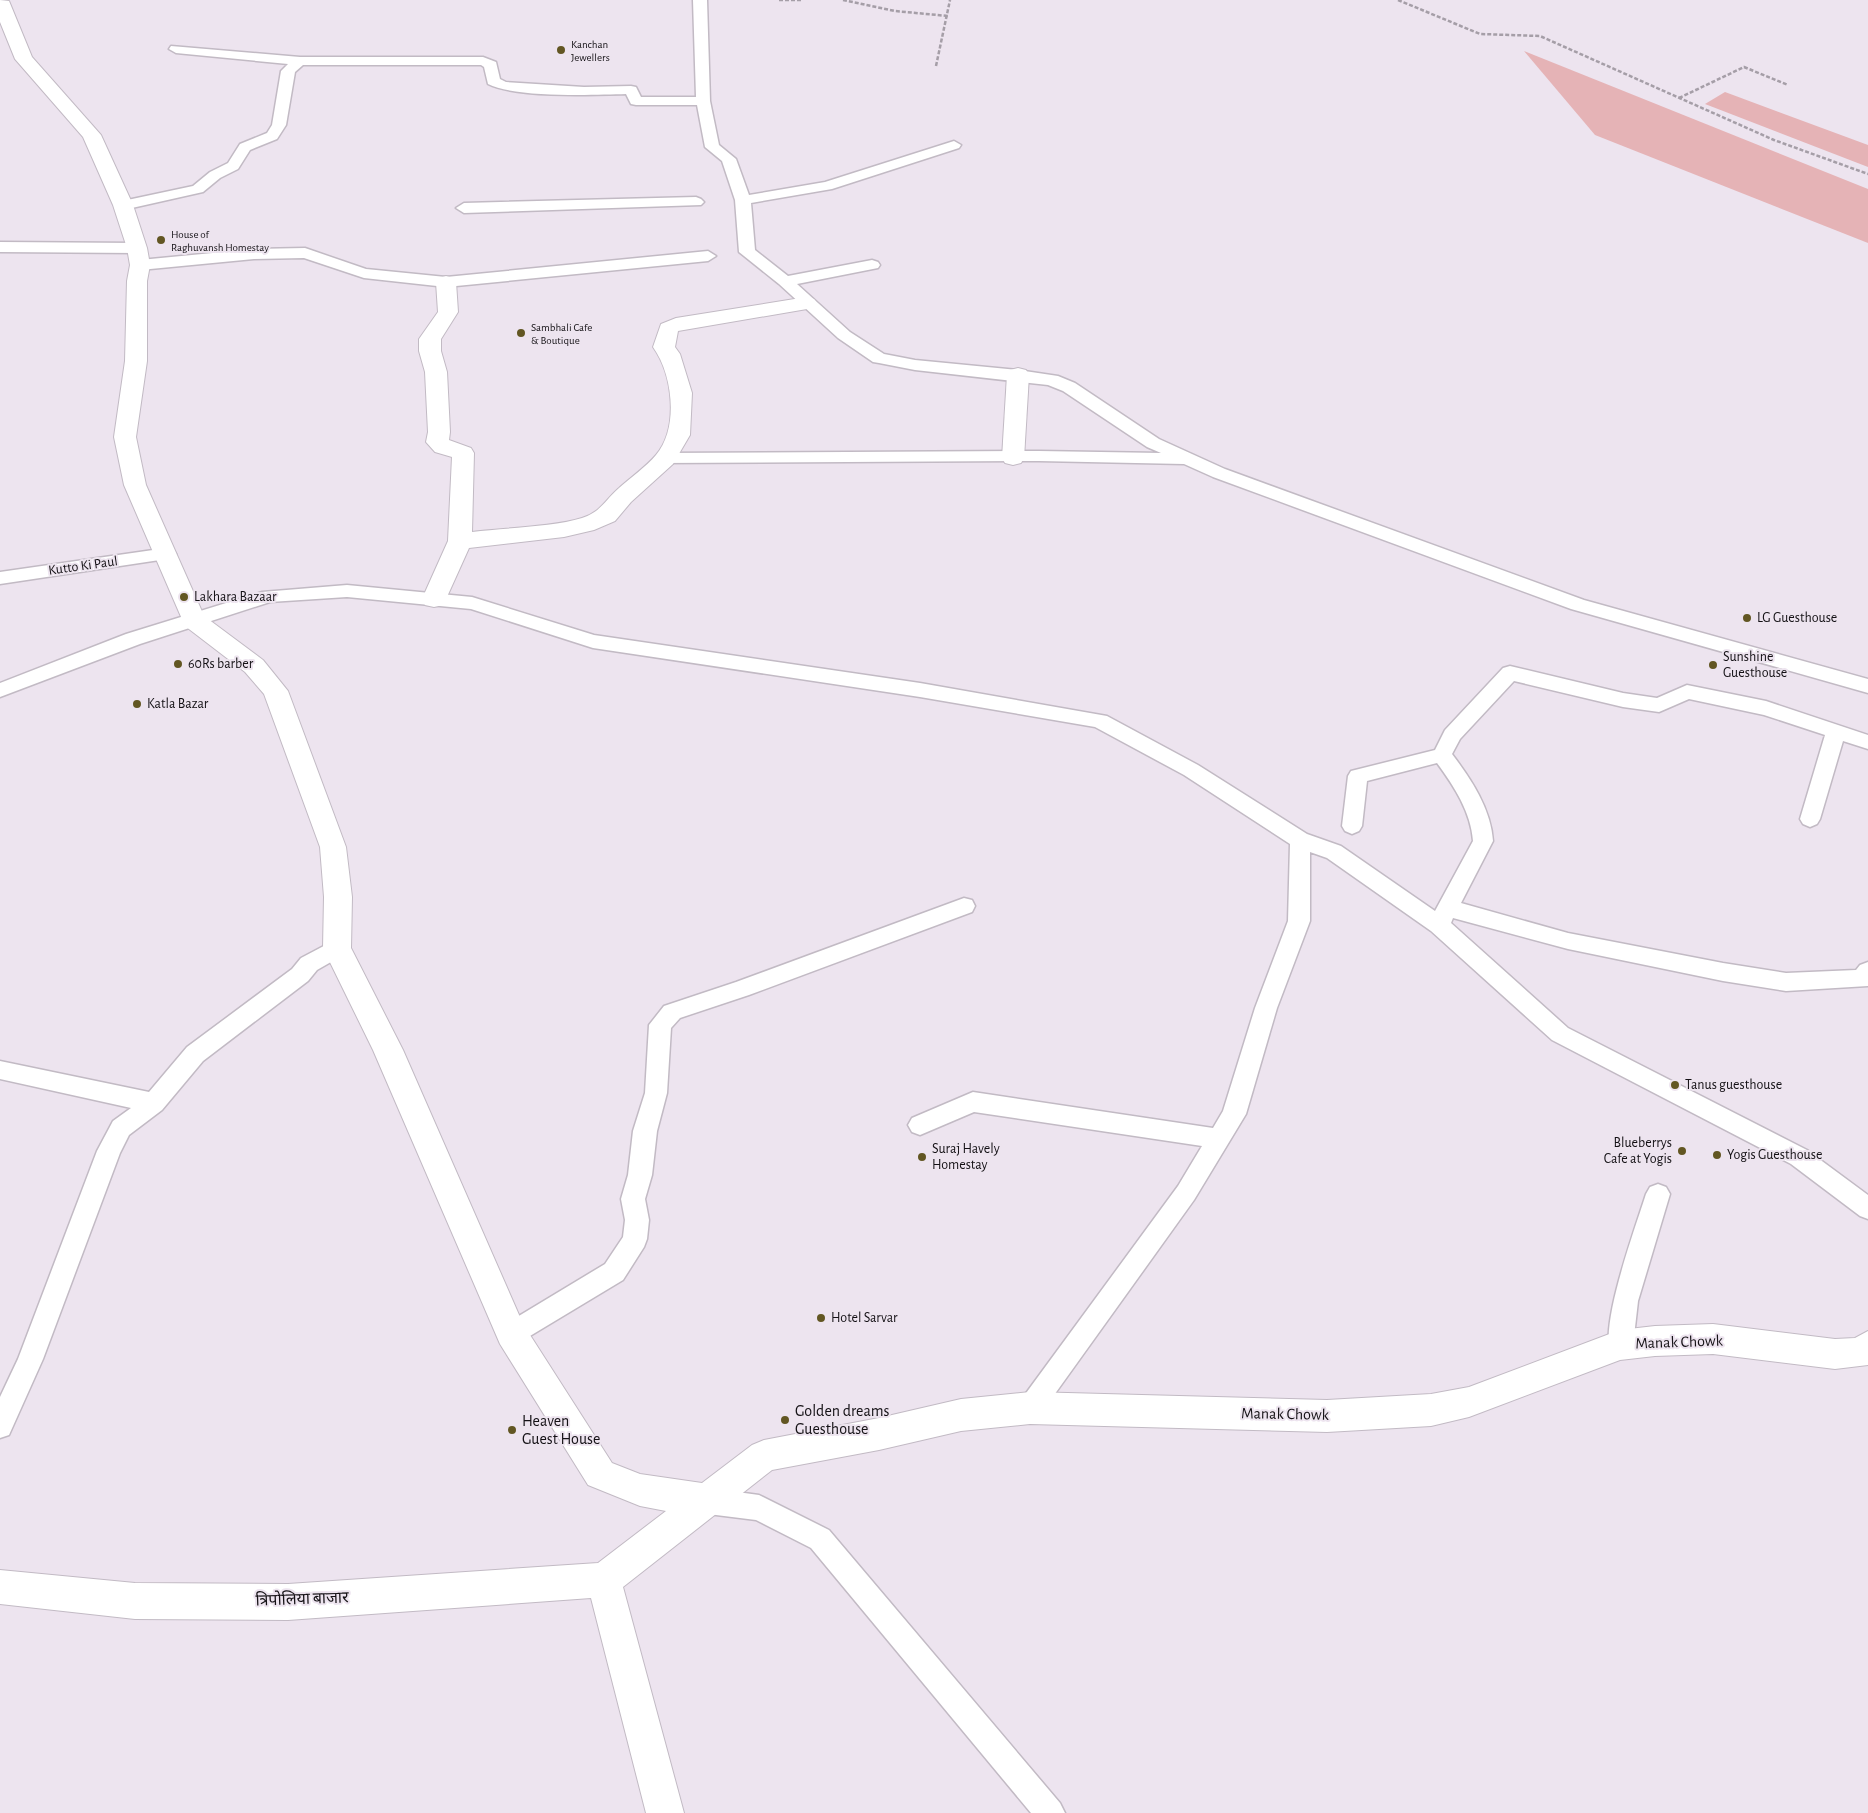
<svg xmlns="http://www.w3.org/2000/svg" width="1868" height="1813" font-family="'Alegreya Sans','Noto Sans Devanagari',sans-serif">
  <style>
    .green { fill: #e5b3b6 }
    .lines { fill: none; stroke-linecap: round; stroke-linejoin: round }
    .lane-casing { stroke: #c2bac4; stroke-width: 3 }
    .street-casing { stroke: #c2bac4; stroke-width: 2 }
    .path { stroke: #a59ea7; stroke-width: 2.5; stroke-dasharray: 4 2; stroke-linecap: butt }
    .lane { fill: #fff; fill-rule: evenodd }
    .street { fill: #fff; fill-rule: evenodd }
    .poi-dot { fill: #625622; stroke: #ede4ef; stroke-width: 2 }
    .labels { text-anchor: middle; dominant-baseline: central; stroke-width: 4; stroke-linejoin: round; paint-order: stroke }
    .far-poi-label { font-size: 11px; fill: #141115; stroke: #ede4ef; text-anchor: start }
    .street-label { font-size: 14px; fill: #141115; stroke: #ede4ef }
    .poi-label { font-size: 14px; fill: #141115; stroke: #ede4ef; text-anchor: start }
    .near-street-label { font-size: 16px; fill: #141115; stroke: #ede4ef }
    .near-poi-label { font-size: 16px; fill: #141115; stroke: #ede4ef; text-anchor: start }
  </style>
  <rect width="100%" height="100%" fill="#ede4ef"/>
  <g class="green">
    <path d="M1524,51l344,138v54l-273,-108z"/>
    <path d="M1725,92l143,53v22l-163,-63z"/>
  </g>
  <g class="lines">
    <defs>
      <g id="lane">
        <path d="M693,0h14l3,101 9,44 17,14 13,36 76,-13 129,-41 7,4 -2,3 -127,41 -81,14 4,47 33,26 84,-16 6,2 2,3 -2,3 -81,16 53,48 34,22 31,6 103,10 40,6 17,7 84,56 66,30 359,131 284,79v14l-297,-84 -358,-132 -29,-13 -145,-3 -380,2 -3,-4 3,-4 6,-2 374,-2 122,2 -14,-6 -84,-56 -15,-6 -133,-15 -36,-7 -6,-1 -35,-24 -59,-54 -40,-32 -4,-52 -13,-39 -17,-14 -8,-42h-61l-5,-1 -5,-10c-34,1 -110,4 -138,-10l-4,-17 -3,-2h-178l-8,7 -9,53 -9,14 -27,11 -12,19 -18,9 -17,14 -80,18 -8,-5 3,-3 75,-16 17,-14 18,-9 12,-19 27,-11 5,-8 9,-54 7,-7 -112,-11 -7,-4 2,-3 129,11h183l13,5 4,17 6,3 78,5 47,-1 5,1 5,10h55z"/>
        <path d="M696,197l5,2 3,3 -3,3 -237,8 -8,-5 8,-5z"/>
        <path d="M0,242l137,1 8,5 -8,5 -137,-1z"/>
        <path d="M305,248l61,21 80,8 262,-26 8,5 -8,5 -262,26 -82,-9 -60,-20 -50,1 -114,11 -8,-5 8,-5 114,-11z"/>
        <path d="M167,548l6,2 3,4 -3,4 -173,26v-12z"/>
        <path d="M347,585l125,12 122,38 326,48 187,33 91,49 109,69 34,12 94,65 38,-70c-2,-29 -19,-55 -36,-78l-70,18 -5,45 -3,5 -7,3 -7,-3 -3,-5 6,-50 3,-5 84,-21 10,-20 58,-62 7,-2 113,27 34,5 30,-13 79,16 102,34v14l-25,-8 -23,78 -3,5 -7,3 -7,-3 -3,-5 25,-84 -61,-20 -75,-16 -30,13 -36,-5 -109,-26 -54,58 -8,15c19,25 39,55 41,87l-32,62 107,30 155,30 63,10 70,-3 4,-5 8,-3v24l-82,5 -63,-10 -155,-32 -115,-31 -2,5 117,105 239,122 61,45v24l-8,-3 -69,-52 -239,-124 -121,-109 -104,-73 -17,-6v69l-33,87 -31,106 -52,86 -155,216 -9,4 -9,-4 -4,-8 4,-8 157,-214 24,-40 -228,-34 -54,23 -8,-3 -4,-7 4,-7 61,-26 240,36 10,-17 32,-103 33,-87 2,-77 -106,-69 -89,-48 -175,-30 -327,-49 -122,-39 -124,-12 -77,5 -130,42 -140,53v-14l126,-49 136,-42z"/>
        <path d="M964,898l8,2 3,6 -3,6 -223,83 -69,23 -9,10 -4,65 -10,38 -5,44 -7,24 4,21 -2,19 -3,8 -21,33 -103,62 -9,3 -9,-3 -3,-8 3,-8 103,-62 18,-27 2,-17 -4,-21 7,-24 5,-44 12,-38 4,-68 15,-19 72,-24z"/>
        <path d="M337,939l8,3 3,6 -3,6 -28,16 -9,11 -105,80 -41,49 -33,25 -9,18 -77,206 -34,76 -9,3v-41l18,-38 79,-208 16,-30 18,-13 -131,-29v-18l149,31 38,-45 105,-78 9,-11z"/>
        <path d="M1658,1184l8,3 4,7 -32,107 -5,44 -4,8 -9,3 -9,-3c-12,-27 25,-127 35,-159l4,-7z"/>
        <path d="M708,1488l51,7 70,35 231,273 5,10h-34l-220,-265 -55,-28 -48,-6 -9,-4 -4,-9 4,-9z"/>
      </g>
      <g id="street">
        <path d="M0,0l9,1 23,56 69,78 32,70 14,43 3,17 -3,16v80l-11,76 10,48 58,131 59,44 25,31 58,156 6,50 -1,51 52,102 120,274 89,139 28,11 62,9 50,-38 12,-5 115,-22 82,-19 69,-7 297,8 104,-6 38,-7 151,-57 35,-4 58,-2 122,15 20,-1 13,-7v34l-33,4 -122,-15 -58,2 -35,4 -151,57 -38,9 -104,6 -297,-8 -69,7 -82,19 -107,20 -149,117 61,226h-38l-55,-215 -303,22 -153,-1 -135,-15v-34l135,13 153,1 310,-21 68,-52 -26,-5 -52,-21 -88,-141 -127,-294 -50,-102 1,-51 -4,-50 -56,-153 -19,-22 -60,-46 -61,-141 -10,-48 11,-76 2,-80 3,-16 -3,-17 -14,-43 -30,-68 -68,-78 -15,-37z"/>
        <path d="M446,276l7,2 3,4 2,30 -17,27v12l6,21 3,60 -1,8 22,8 3,5 -2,79c31,-4 81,-5 110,-14 19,-6 23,-18 37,-30 12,-11 27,-21 37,-33 23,-27 17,-80 -3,-108l8,-23 15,-6 131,-21 7,2 3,4 -3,4 -7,2 -129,22 -3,16 5,7 12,39 -2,42 -17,29 -42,38 -16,19 -21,9 -30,7 -95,11 -23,51 -3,6 -9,2 -9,-2 -3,-6 26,-58 4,-84 -17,-5 -9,-10 2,-10 -3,-60 -6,-21v-12l19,-27 -2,-30 3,-4z"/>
        <path d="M1018,368l8,2 3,5 -5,83 -3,5 -8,2 -8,-2 -3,-5 5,-83 3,-5z"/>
      </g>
    </defs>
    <use href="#lane" class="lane-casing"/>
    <use href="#street" class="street-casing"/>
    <g class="path">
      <path d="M779,0h24"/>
      <path d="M843,0l52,11 53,5"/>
      <path d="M1398,0l82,34 60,2 234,104 94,34"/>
      <path d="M936,66l14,-66"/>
      <path d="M1679,98l65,-31 44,18"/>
    </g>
    <use href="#lane" class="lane"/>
    <use href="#street" class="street"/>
  </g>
  <g class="poi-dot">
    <circle cx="561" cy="50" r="5"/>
    <circle cx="161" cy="240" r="5"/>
    <circle cx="521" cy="333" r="5"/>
    <circle cx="184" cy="597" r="5"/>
    <circle cx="1747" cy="618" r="5"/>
    <circle cx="178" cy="664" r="5"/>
    <circle cx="1713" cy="665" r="5"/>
    <circle cx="137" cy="704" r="5"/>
    <circle cx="1675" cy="1085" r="5"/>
    <circle cx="1682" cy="1151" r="5"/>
    <circle cx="1717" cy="1155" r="5"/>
    <circle cx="922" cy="1157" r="5"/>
    <circle cx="821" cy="1318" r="5"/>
    <circle cx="785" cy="1420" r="5"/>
    <circle cx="512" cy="1430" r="5"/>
  </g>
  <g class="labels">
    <g class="far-poi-label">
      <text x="571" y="44">Kanchan<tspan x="571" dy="13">Jewellers</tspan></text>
      <text x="171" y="234">House of<tspan x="171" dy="13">Raghuvansh Homestay</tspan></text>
      <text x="531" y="327">Sambhali Cafe<tspan x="531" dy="13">&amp; Boutique</tspan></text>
    </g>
    <g class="street-label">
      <text transform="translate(83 566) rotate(-8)">Kutto Ki Paul</text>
    </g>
    <g class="poi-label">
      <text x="194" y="597">Lakhara Bazaar</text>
      <text x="1757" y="618">LG Guesthouse</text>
      <text x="1723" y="657">Sunshine<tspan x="1723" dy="16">Guesthouse</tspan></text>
      <text x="188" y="664">60Rs barber</text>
      <text x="147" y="704">Katla Bazar</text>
      <text x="1685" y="1085">Tanus guesthouse</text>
      <text x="1672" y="1143" text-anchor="end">Blueberrys<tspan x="1672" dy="16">Cafe at Yogis</tspan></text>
      <text x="932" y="1149">Suraj Havely<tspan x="932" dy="16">Homestay</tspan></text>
      <text x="1727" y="1155">Yogis Guesthouse</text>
      <text x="831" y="1318">Hotel Sarvar</text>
    </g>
    <g class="near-street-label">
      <text transform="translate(1679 1342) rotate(-2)">Manak Chowk</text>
      <text transform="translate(1285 1414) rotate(1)">Manak Chowk</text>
      <text transform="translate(302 1599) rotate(-2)">त्रिपोलिया बाजार</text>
    </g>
    <g class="near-poi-label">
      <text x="795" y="1411">Golden dreams<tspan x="795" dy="18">Guesthouse</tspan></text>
      <text x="522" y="1421">Heaven<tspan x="522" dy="18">Guest House</tspan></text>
    </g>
  </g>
</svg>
